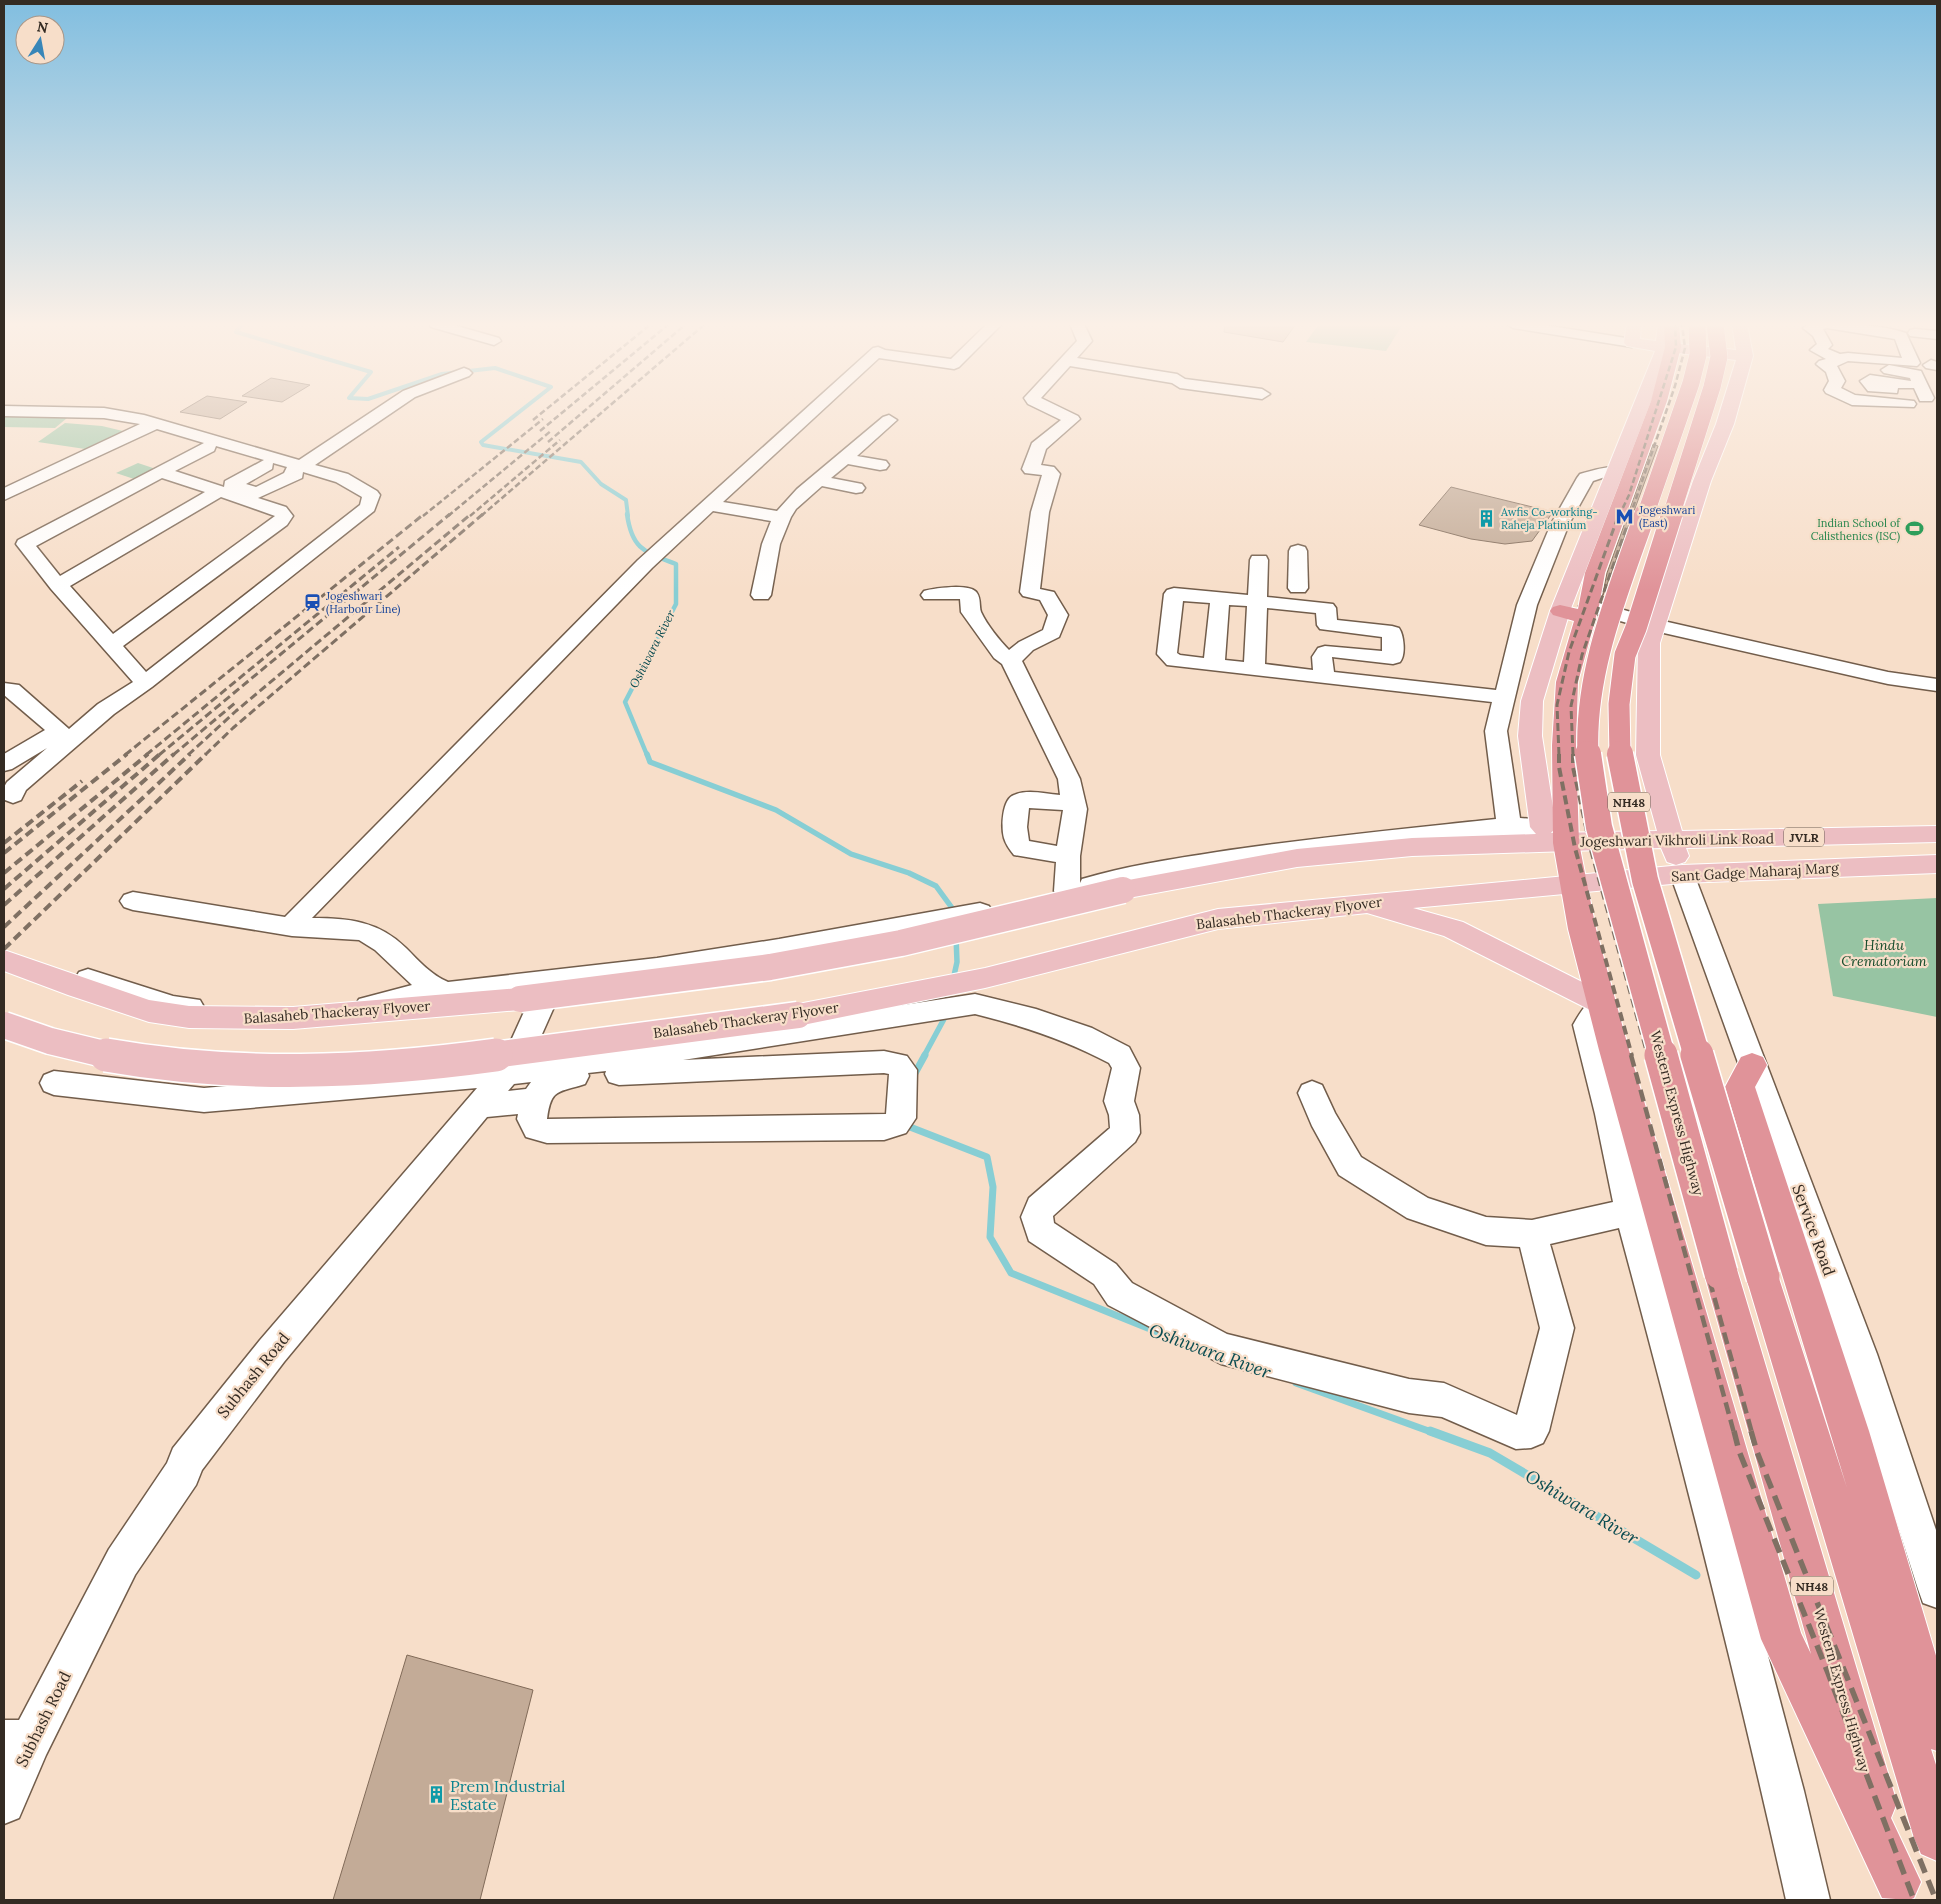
<svg xmlns="http://www.w3.org/2000/svg" width="1941" height="1904" font-family="Lora,serif">
  <style>
    .green { fill: #97c4a3 }
    .lines { fill: none; stroke-linecap: round; stroke-linejoin: round }
    .stream-far4 { stroke: #87ced4; stroke-width: 4 }
    .stream-far3 { stroke: #87ced4; stroke-width: 4.5 }
    .stream-far2 { stroke: #87ced4; stroke-width: 5.5 }
    .stream-far1 { stroke: #87ced4; stroke-width: 7 }
    .stream { stroke: #87ced4; stroke-width: 9 }
    .building { fill: #c3ab97; stroke: #806a58 }
    .minor-casing { stroke: #725d4b; stroke-width: 3 }
    .major-casing { stroke: #fff; stroke-width: 2 }
    .highway-casing { stroke: #fff; stroke-width: 2 }
    .minor { fill: #fff; fill-rule: evenodd }
    .major { fill: #ecbec2; fill-rule: evenodd }
    .highway { fill: #e09399; fill-rule: evenodd }
    .rail-far4 { stroke: #7f7063; stroke-width: 2.5; stroke-dasharray: 6 3; stroke-linecap: butt }
    .rail-far3 { stroke: #7f7063; stroke-width: 3; stroke-dasharray: 8 4; stroke-linecap: butt }
    .rail-far2 { stroke: #7f7063; stroke-width: 4; stroke-dasharray: 9 5; stroke-linecap: butt }
    .rail-far1 { stroke: #7f7063; stroke-width: 4.5; stroke-dasharray: 12 6; stroke-linecap: butt }
    .rail { stroke: #7f7063; stroke-width: 5.5; stroke-dasharray: 15 8; stroke-linecap: butt }
    .major-bridge-far1-casing { stroke: #fff; stroke-width: 29; stroke-linecap: butt }
    .major-bridge-casing { stroke: #fff; stroke-width: 36; stroke-linecap: butt }
    .highway-bridge-far3-casing { stroke: #fff; stroke-width: 18; stroke-linecap: butt }
    .highway-bridge-far2-casing { stroke: #fff; stroke-width: 23; stroke-linecap: butt }
    .highway-bridge-far1-casing { stroke: #fff; stroke-width: 29; stroke-linecap: butt }
    .highway-bridge-casing { stroke: #fff; stroke-width: 36; stroke-linecap: butt }
    .major-bridge-far1 { stroke: #ecbec2; stroke-width: 26 }
    .major-bridge { stroke: #ecbec2; stroke-width: 33 }
    .highway-bridge-far3 { stroke: #e09399; stroke-width: 17 }
    .highway-bridge-far2 { stroke: #e09399; stroke-width: 21 }
    .highway-bridge-far1 { stroke: #e09399; stroke-width: 26 }
    .highway-bridge { stroke: #e09399; stroke-width: 33 }
    .labels { text-anchor: middle; dominant-baseline: central; stroke-width: 4.5; stroke-linejoin: round; paint-order: stroke }
    .far-transit-label { font-size: 11px; fill: #164399; stroke: #f7dec9; text-anchor: start }
    .far-culture-label { font-size: 11px; fill: #0d838f; stroke: #f7dec9; text-anchor: start }
    .far-leisure-label { font-size: 11px; fill: #27864d; stroke: #f7dec9; text-anchor: end }
    .far-water-label { font-size: 12px; font-style: italic; fill: #094b50; stroke: #f7dec9 }
    .shield { fill: #f7dec9; stroke: #6e6155; stroke-width: 1 }
    .shield-label { font-size: 12px; font-weight: bold; fill: #342b23 }
    .street-label { font-size: 14px; fill: #342b23; stroke: #f7dec9 }
    .park-label { font-size: 14px; font-style: italic; fill: #174d2c; stroke: #f7dec9 }
    .near-street-label { font-size: 16px; fill: #342b23; stroke: #f7dec9 }
    .near-culture-label { font-size: 16px; fill: #0d838f; stroke: #f7dec9; text-anchor: start }
    .near-water-label { font-size: 18px; font-style: italic; fill: #094b50; stroke: #f7dec9 }
  </style>
  <rect width="100%" height="100%" fill="#f7dec9"/>
  <g class="green">
    <path d="M1319,324h84l-17,27 -80,-9z"/>
    <path d="M4,416l63,2 -12,10 -51,-1z"/>
    <path d="M65,423l37,3 25,6 -35,18 -54,-8z"/>
    <path d="M138,463l18,6 -22,10 -18,-6z"/>
    <path d="M1937,898v119l-104,-21 -15,-92z"/>
  </g>
  <g class="lines">
    <path class="stream-far4" d="M242,324l-6,8 135,40 -22,26 19,1 74,-25 53,-6 56,19 -70,55 2,3 98,17 20,22 25,16 2,16"/>
    <path class="stream-far3" d="M627,514c5,36 18,38 49,50v40l-51,98 22,53"/>
    <g class="stream-far2">
      <path d="M647,754l3,8 126,48 75,44 58,19 27,13 19,26"/>
      <path d="M953,980l4,-18 -1,-25"/>
      <path d="M924,1056l20,-37"/>
    </g>
    <g class="stream-far1">
      <path d="M914,1075l11,-20"/>
      <path d="M908,1121l2,6 77,30 6,30 -3,50 21,36 159,64"/>
      <path d="M1296,1383l138,50"/>
    </g>
    <path class="stream" d="M1430,1431l60,22 206,122"/>
  </g>
  <g class="building">
    <path d="M1225,324h71l-13,18 -59,-10z"/>
    <path d="M271,378l39,7 -28,17 -40,-6z"/>
    <path d="M207,396l40,6 -27,17 -40,-7z"/>
    <path d="M1653,444l5,2 -56,152 5,-25z"/>
    <path d="M1451,487l20,5 82,20 -21,29 -27,3 -34,-5 -52,-14z"/>
    <path d="M407,1655l126,35 -53,210h-147z"/>
  </g>
  <g class="lines">
    <defs>
      <g id="minor">
        <path d="M429,324h21l49,14 2,3 -7,4 -63,-18z"/>
        <path d="M987,324h15l-43,43 -5,2 -75,-11 -156,144 54,9 20,-22 86,-72 6,-2 8,5 -40,36 29,5 3,4 -3,4 -6,1 -32,-6 -17,14 31,6 3,4 -3,4 -6,1 -34,-7 -26,23 -5,8 -11,27 -9,51 -3,4h-14l-3,-4 11,-51 9,-23 -58,-10 -61,57 -340,350c36,0 67,3 94,30 12,12 25,27 42,34l209,-24 122,-19 201,-36 9,3 4,6 -4,6 -9,3c-139,26 -278,52 -418,68l-31,70 263,-37 181,-28 61,15 56,19 37,19 11,21 -6,33 5,14 1,18 -5,9 -82,74 1,7 62,41 16,19 95,51 182,45 35,4 73,32 23,-87 -20,-81 -34,-2 -79,-27 -68,-43 -27,-49 -14,-33 4,-8 10,-4 10,4 13,28 26,44 67,41 58,19 46,3 81,-18 -18,-88 -22,-89c9,-16 19,-34 39,-27l4,7 -15,21 24,88 21,98 52,181 106,398 26,109h-44c-50,-225 -107,-449 -167,-672l-69,16 24,84 -25,103 -6,12 -12,5 -15,1 -74,-32 -33,-4 -188,-49 -113,-59 -14,-21 -65,-43 -8,-24 8,-19 81,-70 -1,-13 -5,-14 8,-33 -3,-5c-43,-23 -86,-37 -134,-49l-292,46 201,-9 23,5 10,14 -1,48 -10,15 -22,7 -337,3 -21,-6 -9,-18 1,-5 -31,3 -203,245 -82,108 -6,15 -61,90 -89,180 -27,63 -15,6v-104h15l90,-171 58,-86 6,-15 87,-108 217,-252 -273,24 -150,-17 -10,-4 -4,-8 4,-8 10,-4 150,17 294,-25 6,-7 29,-64 -86,10 -10,-3 -68,17 -10,-3 -4,-7 4,-7 53,-14 -37,-35 -16,-10 -67,-4 -159,-26 -9,-3 -4,-6 4,-6 9,-3 152,25 353,-357 235,-212 5,-1 7,3 66,9zM606,1071l-1,3 4,8 10,3 265,-12 5,1 -3,40 -339,5c4,-32 12,-26 38,-35l4,-8 -1,-3zM531,1082l-5,7 -18,2 6,-7z"/>
        <path d="M1070,324h14l8,17 -15,17 100,16 8,5 77,10 8,5 -8,5 -82,-11 -8,-5 -102,-17 -29,32 37,18 2,3 -34,30 -5,16 13,2 6,7 -11,38 -9,77 14,3 14,23 -9,22 -26,13 -11,11 58,118 7,30 -7,47v27l2,-4c44,-13 90,-20 135,-27 92,-14 186,-23 279,-33l-11,-88 7,-29 -325,-37 -10,-11 7,-60 3,-4 7,-2 74,7 2,-35 2,-4h14l2,4 -1,37 66,7 3,4 1,12 55,6 7,2c5,7 7,27 1,34l-7,2 -61,-7 2,15 162,18 21,-85 34,-81 26,-46 3,-4c20,-6 35,-10 56,-5l3,4 -3,4 -28,-1 -15,5 -24,43 -32,81 -30,126 13,87 52,4 4,6 -4,6 -8,2 -55,-2 -158,17 -157,22 -103,21 -9,-3 -2,-4 -4,10 -9,3 -9,-3 -4,-6 2,-29 -42,-7c-4,-5 -8,-10 -10,-17 -3,-10 -2,-39 10,-43 13,-6 32,-1 46,0l-2,-16 -56,-115 -8,-6 -33,-46 -1,-13h-36l-3,-4 3,-4c11,-3 47,-8 53,2 4,6 2,13 4,19 6,13 19,29 28,38l10,-8 24,-12 5,-15 -8,-15 -17,-4 -3,-4 11,-80 11,-37 -17,-2 -3,-4 10,-26 29,-23 -33,-16 -4,-6 53,-57zM1183,601l27,2 -6,55 -24,-3 -3,-2zM1229,605l18,1 -3,56 -19,-2zM1267,608l49,5 1,12 3,4 62,8v14l-57,-5 -7,2 -6,9 1,13 -48,-6zM1029,808l34,2 -6,36 -28,-5 -2,-14z"/>
        <path d="M1506,324h32l94,15 7,4 -7,4 -119,-19z"/>
        <path d="M1810,324c33,0 65,-1 96,9l14,30 -3,3 -69,-5 -11,5 8,15 -4,7 14,7 59,6 2,3 -2,3 -62,-2 -26,-12 -2,-3 5,-9 -3,-9 -10,-8 3,-3 7,-2 -16,-9 7,-6 -4,-8 -10,-8zM1827,328l68,11 7,19 -54,-5 -8,1 -12,-5 4,-4 -9,-16z"/>
        <path d="M1915,329l22,2v8l-27,-3 -2,-3 2,-3z"/>
        <path d="M1931,360l6,2v8l-11,-2 -3,-3z"/>
        <path d="M1889,365l32,6 13,27 -2,3h-12l-6,-13h-16l-1,5 -29,-2 -8,-10 10,-6 41,6 -1,-3 -26,-5 -3,-3z"/>
        <path d="M464,368l5,2 3,3 -3,3 -54,21 -100,68 33,9 29,17 3,4 -6,16 -222,176 -38,27 -88,76 -5,10 -8,3 -8,-3 -1,-13 3,-5 40,-34 -35,21 -8,2v-17l41,-24 -41,-35v-12l15,2 50,44 29,-25 35,-22 -82,-93 -35,-45 2,-4 186,-97 -47,-14 -153,71v-12l136,-64 -36,-6 -100,-2v-10l100,2 40,7 155,45 104,-69zM216,446l48,14 -39,21 -1,6 -49,-16 39,-20zM273,463l14,4 -3,6 -28,14 -10,-3 26,-15zM303,472l33,10 26,15 -2,8 -214,167 -23,-26 164,-121 6,-9 -7,-9 -28,-9 44,-20zM162,478l43,14 -145,84 -24,-30zM221,497l54,19 -162,118 -43,-48z"/>
        <path d="M1298,545l7,2 2,4 1,37 -3,4h-14l-3,-4 1,-37 2,-4z"/>
        <path d="M1589,600l70,20 229,52 49,7v12l-49,-7 -233,-53 -73,-21 -3,-4 3,-4z"/>
        <path d="M1682,865l9,3 3,6 183,480 60,179v75l-14,-5 -5,-14 -75,-235 -173,-480 3,-6z"/>
        <path d="M88,969l85,27 27,4 4,7 -4,7c-29,9 -91,-18 -121,-28l-4,-7 4,-7z"/>
      </g>
      <g id="major">
        <path d="M1627,324h14l-1,15 16,2 2,-17h14l-1,19 65,7 -4,-26h15l6,32 -19,68 -23,57 -51,162v112l22,76 255,-5v16l-251,6 3,8 -4,6 -9,3 -9,-3 -6,-14 -249,8 -115,11 -174,32 -9,-3 -4,-6 4,-6 9,-3 174,-32 115,-11 124,-4 -6,-7 -12,-91 3,-35 29,-90 105,-260 -28,-5 -3,-3zM1670,352l66,8 -20,64 -23,57 -55,162 -2,112 21,76 -106,2 5,-6 -14,-91 1,-35 27,-90z"/>
        <path d="M1937,855v18l-255,10 -269,25 50,14 149,75 4,8 -4,8 -10,3 -158,-80 -77,-23 -149,16 -233,59 -187,38 -10,-3 -4,-8 4,-8 10,-3 187,-36 233,-59 464,-44z"/>
        <path d="M4,950l145,50 40,6 104,1 227,-19 10,3 4,8 -4,8 -10,3 -227,19 -104,-1 -40,-6 -81,-27 -64,-24z"/>
      </g>
      <g id="highway">
        <path d="M1664,324h15l2,23 -14,54 -62,172 -6,33 -21,76 -2,63 3,98 17,86 33,121 172,583 10,21 -107,-381 5,-11 12,-4 12,4 5,11 159,530 -6,15 30,64 -7,16 -5,2 -27,-2 -121,-259 -162,-589 -31,-121 -15,-86 -1,-98 4,-63 18,-61 -21,-6 -3,-4 3,-4 7,-2 18,4 7,-36 66,-172 14,-54z"/>
        <path d="M1752,1053l11,4 4,8 -12,22 114,344 68,228v92l-6,-2 6,19v93l-16,-7 -7,-16 -168,-561 5,-11 12,-4 12,4 72,222 -122,-401 16,-30z"/>
      </g>
    </defs>
    <use href="#minor" class="minor-casing"/>
    <use href="#major" class="major-casing"/>
    <use href="#highway" class="highway-casing"/>
    <use href="#minor" class="minor"/>
    <use href="#major" class="major"/>
    <use href="#highway" class="highway"/>
    <g class="rail-far4">
      <path d="M533,420l118,-96"/>
      <path d="M540,431l129,-107"/>
      <path d="M548,442l138,-118"/>
      <path d="M423,516l120,-97"/>
      <path d="M448,516l104,-86"/>
      <path d="M470,516l90,-76"/>
      <path d="M481,516l224,-192"/>
      <path d="M1619,516l10,-21 47,-148 -1,-23"/>
      <path d="M1630,516l45,-130 10,-38 -3,-24"/>
    </g>
    <g class="rail-far3">
      <path d="M125,755l299,-241"/>
      <path d="M146,755l253,-208"/>
      <path d="M159,755l291,-241"/>
      <path d="M173,755l62,-52"/>
      <path d="M188,755l48,-44 235,-197"/>
      <path d="M205,755l28,-27 250,-214"/>
      <path d="M1559,755l-2,-50 12,-53 50,-138"/>
      <path d="M1573,755l-2,-49 11,-51 49,-141"/>
    </g>
    <g class="rail-far2">
      <path d="M1559,754v13l16,81 57,208"/>
      <path d="M1573,754v13l18,83 57,206"/>
      <path d="M4,843l78,-62"/>
      <path d="M4,853l123,-99"/>
      <path d="M4,873l144,-119"/>
      <path d="M4,889l156,-135"/>
      <path d="M4,905l170,-151"/>
      <path d="M4,927l186,-173"/>
      <path d="M4,949l202,-195"/>
    </g>
    <g class="rail-far1">
      <path d="M1631,1055l103,378"/>
      <path d="M1647,1055l105,378"/>
    </g>
    <g class="rail">
      <path d="M1734,1431l5,20 89,222 86,227"/>
      <path d="M1751,1431l6,21 179,448"/>
    </g>
    <defs>
      <g id="major-bridge-far1">
        <path d="M520,999l250,-32 131,-24 222,-53"/>
        <path d="M4,1025l46,16 62,15"/>
        <path d="M487,1056l311,-41"/>
      </g>
      <path id="major-bridge" d="M106,1055c130,23 259,18 390,0"/>
      <g id="highway-bridge-far3">
        <path d="M1645,516l46,-133 7,-28 -1,-31"/>
        <path d="M1671,516l41,-129 7,-30 -4,-33"/>
      </g>
      <g id="highway-bridge-far2">
        <path d="M1588,755c-4,-83 30,-163 57,-241"/>
        <path d="M1620,755l-1,-51 6,-49 11,-27 36,-114"/>
      </g>
      <g id="highway-bridge-far1">
        <path d="M1588,754l11,73 63,229"/>
        <path d="M1620,754l25,126 52,176"/>
      </g>
      <g id="highway-bridge">
        <path d="M1661,1055l60,218"/>
        <path d="M1697,1055l66,222"/>
      </g>
    </defs>
    <use href="#major-bridge-far1" class="major-bridge-far1-casing"/>
    <use href="#major-bridge" class="major-bridge-casing"/>
    <use href="#highway-bridge-far3" class="highway-bridge-far3-casing"/>
    <use href="#highway-bridge-far2" class="highway-bridge-far2-casing"/>
    <use href="#highway-bridge-far1" class="highway-bridge-far1-casing"/>
    <use href="#highway-bridge" class="highway-bridge-casing"/>
    <use href="#major-bridge-far1" class="major-bridge-far1"/>
    <use href="#major-bridge" class="major-bridge"/>
    <use href="#highway-bridge-far3" class="highway-bridge-far3"/>
    <use href="#highway-bridge-far2" class="highway-bridge-far2"/>
    <use href="#highway-bridge-far1" class="highway-bridge-far1"/>
    <use href="#highway-bridge" class="highway-bridge"/>
  </g>
  <linearGradient id="sky" x2="0" y2="1"><stop stop-color="#81bee0"/><stop offset="0.55" stop-color="#fbf0e7"/><stop offset="1" stop-color="#fbf0e7" stop-opacity="0"/></linearGradient>
  <rect width="1941" height="590" fill="url(#sky)"/>
  <defs>
    <symbol id="metro-bare" viewBox="-9 -9 18 18"><path d="M-5.5 5V-5H-3L0 0L3-5H5.5V5H3V-.5L0 4L-3-.5V5Z" fill="#1a4fb4" stroke="#f7dec9" stroke-width="2.5" paint-order="stroke"/></symbol>
    <symbol id="building-bare" viewBox="-9 -9 18 18"><path d="M-4-6H4V6H1V3H-1V6H-4ZM-2.5-4.3h1.7v1.8h-1.7ZM.8-4.3h1.7v1.8H.8ZM-2.5-1h1.7V.8h-1.7ZM.8-1h1.7V.8H.8Z" fill="#0f9aa8" stroke="#f7dec9" stroke-width="2.5" paint-order="stroke"/></symbol>
    <symbol id="stadium-bare" viewBox="-9 -9 18 18"><path d="M0-5a6.5 5 0 1 0 0 10a6.5 5 0 1 0 0-10ZM-3.5-1.8h7v3.6h-7Z" fill="#2e9e5b" stroke="#f7dec9" stroke-width="2.5" paint-order="stroke"/></symbol>
    <symbol id="station-bare" viewBox="-9 -9 18 18"><path d="M-3-6H3Q5-6 5-4V2Q5 4 3 4L4.5 6H3L1.5 4h-3L-3 6H-4.5L-3 4Q-5 4-5 2V-4Q-5-6-3-6ZM-3.5-4v3h7v-3ZM-3.5 1v1.5H-2V1ZM2 1v1.5H3.5V1Z" fill="#1a4fb4" stroke="#f7dec9" stroke-width="2.5" paint-order="stroke"/></symbol>
  </defs>
  <g fill-rule="evenodd">
    <use href="#metro-bare" x="1612" y="504" width="25" height="25"/>
    <use href="#building-bare" x="1474" y="506" width="25" height="25"/>
    <use href="#stadium-bare" x="1902" y="516" width="25" height="25"/>
    <use href="#station-bare" x="300" y="590" width="25" height="25"/>
    <use href="#building-bare" x="424" y="1782" width="25" height="25"/>
  </g>
  <g class="labels">
    <g class="far-transit-label">
      <text x="1639" y="510">Jogeshwari<tspan x="1639" dy="13">(East)</tspan></text>
      <text x="326" y="596">Jogeshwari<tspan x="326" dy="13">(Harbour Line)</tspan></text>
    </g>
    <g class="far-culture-label">
      <text x="1501" y="512">Awfis Co-working-<tspan x="1501" dy="13">Raheja Platinium</tspan></text>
    </g>
    <g class="far-leisure-label">
      <text x="1900" y="523">Indian School of<tspan x="1900" dy="13">Calisthenics (ISC)</tspan></text>
    </g>
    <g class="far-water-label">
      <text transform="translate(652 649) rotate(-63)">Oshiwara River</text>
    </g>
    <g class="shield">
      <rect x="1608" y="792.5" width="42" height="19" rx="4"/>
      <rect x="1784" y="827.5" width="40" height="19" rx="4"/>
      <rect x="1791" y="1576.5" width="42" height="19" rx="4"/>
    </g>
    <g class="shield-label">
      <text x="1629" y="802">NH48</text>
      <text x="1804" y="837">JVLR</text>
      <text x="1812" y="1586">NH48</text>
    </g>
    <g class="street-label">
      <text transform="translate(1677 840) rotate(-1)">Jogeshwari Vikhroli Link Road</text>
      <text transform="translate(1755 872) rotate(-3)">Sant Gadge Maharaj Marg</text>
      <text transform="translate(1289 913) rotate(-7)">Balasaheb Thackeray Flyover</text>
      <text transform="translate(337 1012) rotate(-4)">Balasaheb Thackeray Flyover</text>
      <text transform="translate(746 1020) rotate(-8)">Balasaheb Thackeray Flyover</text>
      <text transform="translate(1677 1113) rotate(75)">Western Express Highway</text>
      <text transform="translate(1842 1690) rotate(74)">Western Express Highway</text>
    </g>
    <g class="park-label">
      <text x="1884" y="945">Hindu<tspan x="1884" dy="16">Crematoriam</tspan></text>
    </g>
    <g class="near-street-label">
      <text transform="translate(1814 1230) rotate(70)">Service Road</text>
      <text transform="translate(253 1375) rotate(-51)">Subhash Road</text>
      <text transform="translate(43 1719) rotate(-64)">Subhash Road</text>
    </g>
    <g class="near-culture-label">
      <text x="450" y="1786">Prem Industrial<tspan x="450" dy="18">Estate</tspan></text>
    </g>
    <g class="near-water-label">
      <text transform="translate(1210 1351) rotate(20)">Oshiwara River</text>
      <text transform="translate(1582 1507) rotate(31)">Oshiwara River</text>
    </g>
  </g>
  <rect width="1941" height="1904" fill="none" stroke="#342b23" stroke-width="10"/>
  <g transform="translate(40 40) rotate(11)"><circle r="24" fill="#f7dec9" stroke="#a99687"/>
  <path d="M0-4L9 19L0 12L-9 19Z" fill="#3886b8"/>
  <text y="-8" font-size="14" font-weight="bold" text-anchor="middle" fill="#342b23">N</text>
  </g>
</svg>
